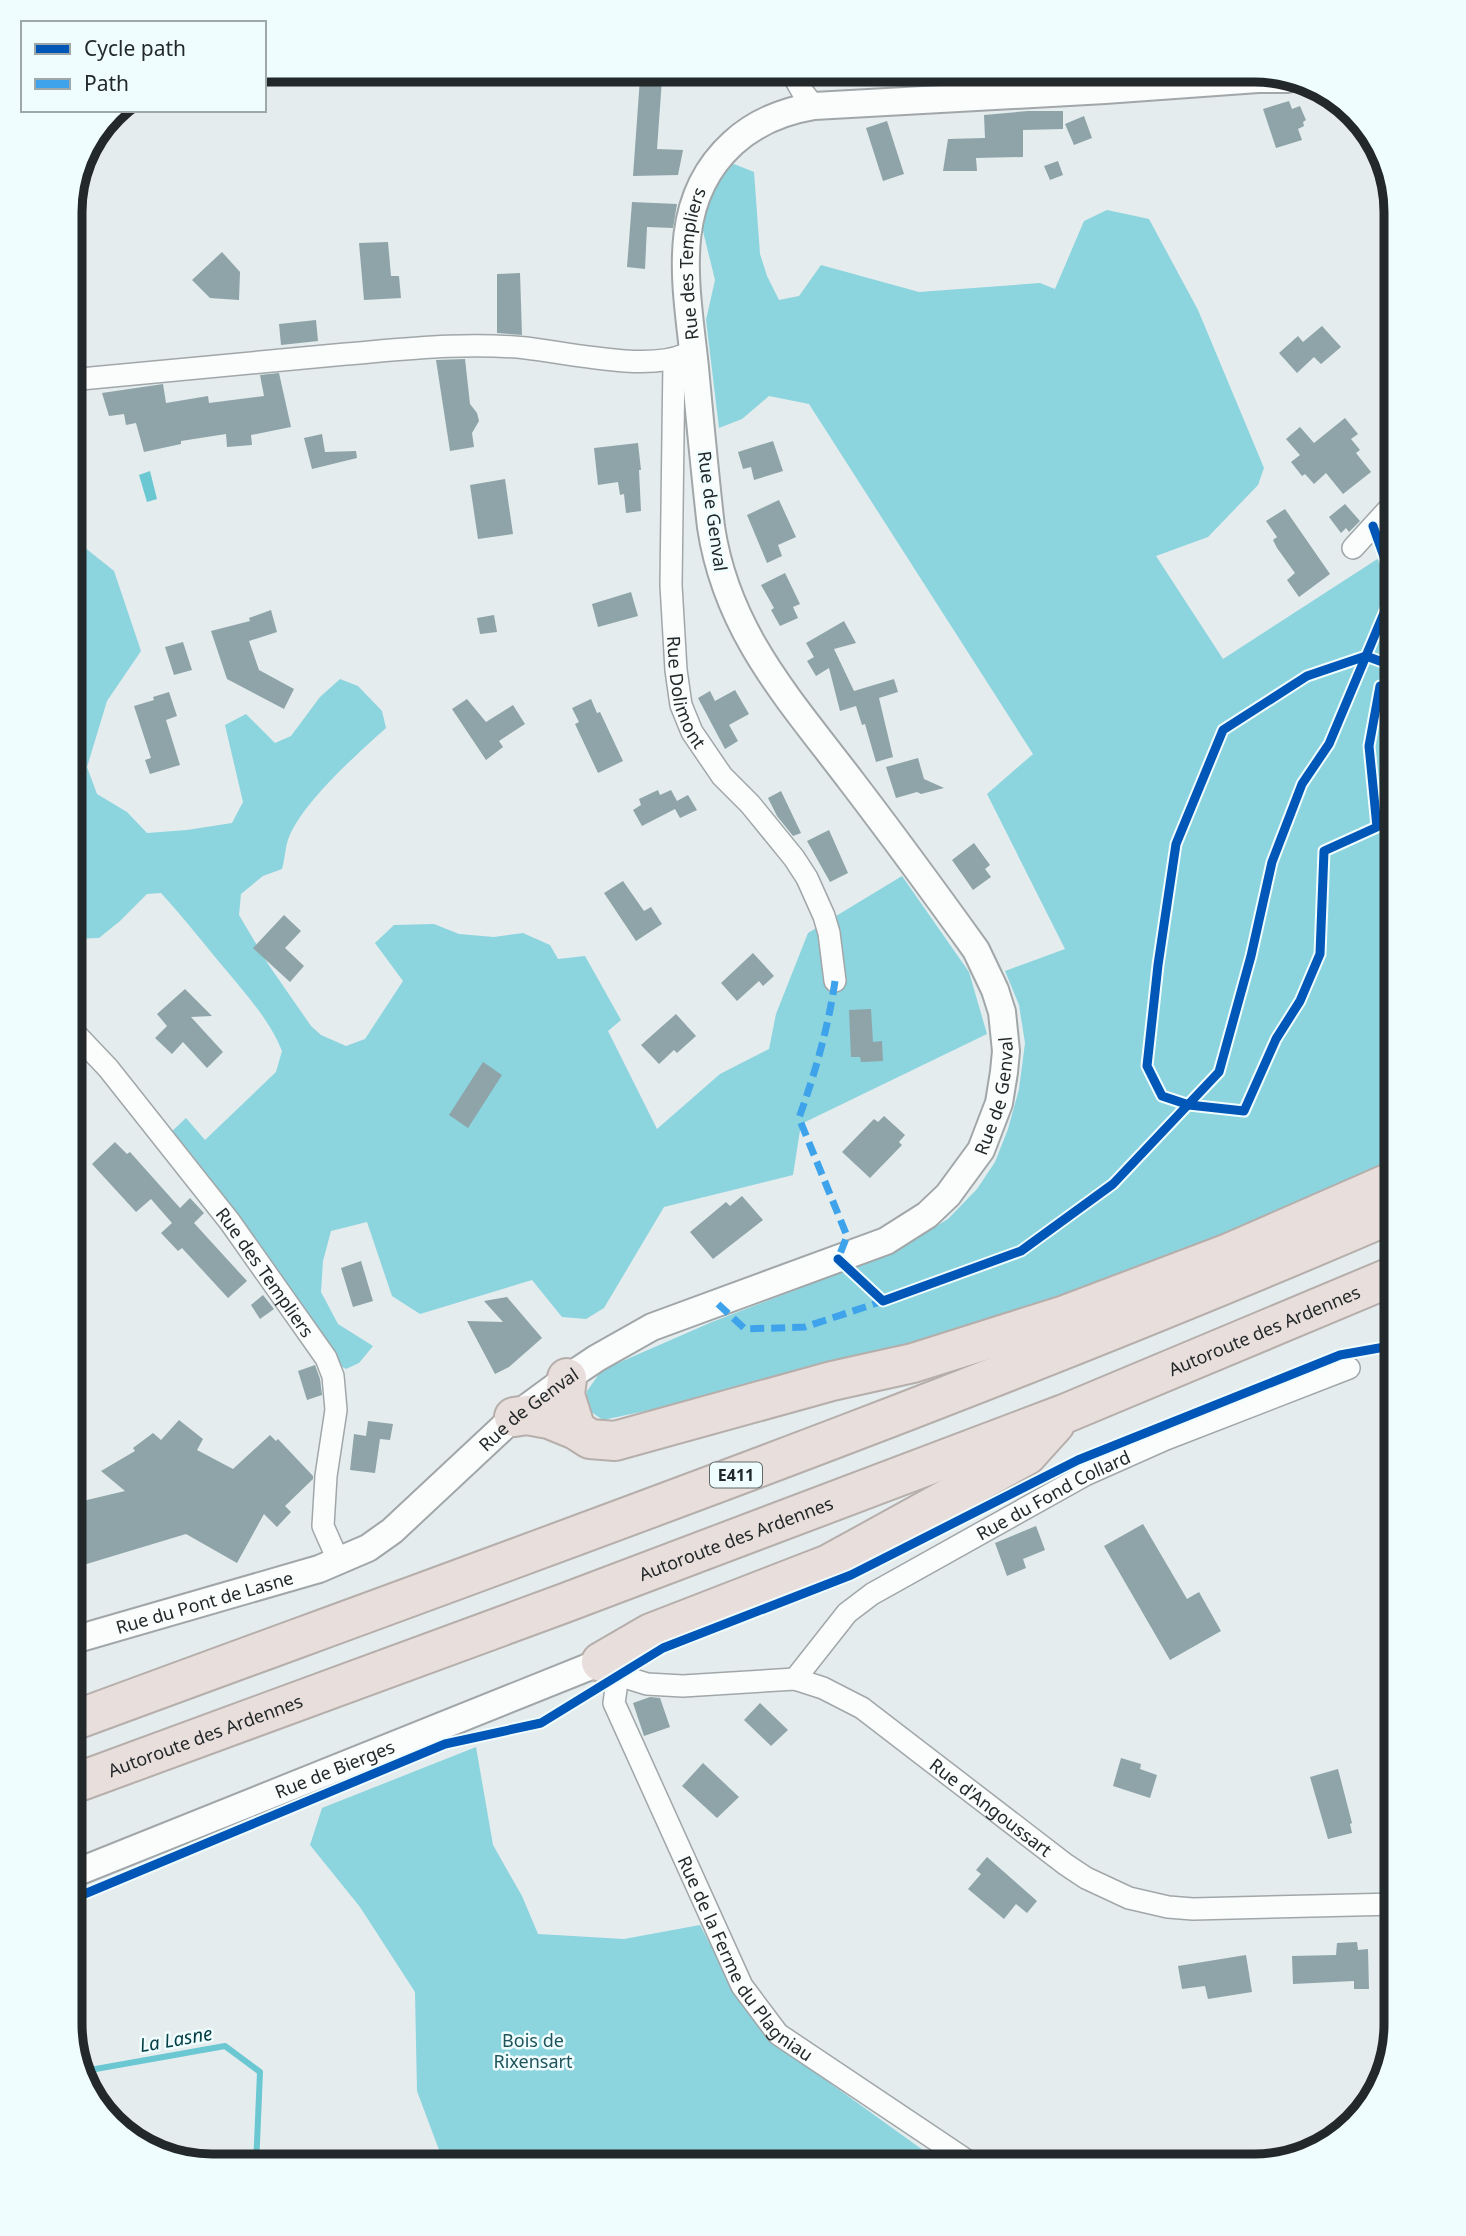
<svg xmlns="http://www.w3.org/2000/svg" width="1466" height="2236" font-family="'Noto Sans',sans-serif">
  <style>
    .forest { fill: #8cd4de }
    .water { fill: #6bc8d3 }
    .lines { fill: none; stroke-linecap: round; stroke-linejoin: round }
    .stream { stroke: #6bc8d3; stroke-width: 6 }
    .building { fill: #8ea4a8 }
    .minor-casing { stroke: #a1a7a9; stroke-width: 24 }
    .tertiary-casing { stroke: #a1a7a9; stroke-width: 30 }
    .motorway-casing { stroke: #b5aeab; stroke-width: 42 }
    .minor { stroke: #fbfcfc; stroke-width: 21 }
    .tertiary { stroke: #fbfcfc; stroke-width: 26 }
    .motorway { stroke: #e8dedb; stroke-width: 38 }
    .quiet { stroke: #3ea3eb; stroke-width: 7; stroke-dasharray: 14 7; stroke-linecap: butt }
    .cycleway-casing { stroke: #f0fdfe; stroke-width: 13 }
    .cycleway { stroke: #0057b8; stroke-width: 9 }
    .labels { text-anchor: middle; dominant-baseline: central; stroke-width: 5; stroke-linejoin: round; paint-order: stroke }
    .shield { fill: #f0fdfe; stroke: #60696a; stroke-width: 2 }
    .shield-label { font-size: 16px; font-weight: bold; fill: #23292a }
    .street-label { font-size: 18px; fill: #23292a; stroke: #f0fdfe }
    .park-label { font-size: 18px; fill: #20545b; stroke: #f0fdfe }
    .water-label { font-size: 19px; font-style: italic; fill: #023e45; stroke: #f0fdfe }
    .rim { fill: none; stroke: #23292a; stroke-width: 9 }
  </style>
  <rect width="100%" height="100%" fill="#e4ecee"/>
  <g class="forest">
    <path d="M734,164l20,8 6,82 7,22 12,24 20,-4 22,-31 98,27 121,-9 15,6 29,-68 23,-11 42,9 49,91 66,158 -6,17 -50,52 -52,19 67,103 173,-112v615l-244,111 -231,79 -318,68 -19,-13 3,-16 15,-21 110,-48 182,-70 54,-33 29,-30 18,-27 13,-33 11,-40 6,-46 -6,-38 -14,-34 60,-22 -78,-155 46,-40 -224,-350 -40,-8 -27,23 -23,9 -13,-108 9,-40 -15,-61 13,-40z"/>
    <path d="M72,544l12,3 30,24 27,80 -34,50 -20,66 10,27 30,18 20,21 40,-3 45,-7 11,-21 -18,-77 21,-11 29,29 16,-7 29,-39 20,-18 18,7 24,25 4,17c-29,26 -82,73 -97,109 -4,10 -4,22 -7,32l-19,7 -22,18 -2,21 29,49 43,62 10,9 25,11 19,-7 38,-58 -28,-38 19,-18 40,-1 25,10 35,3 29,-4 27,12 8,14 27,-3 36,64 -13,11 49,98 63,-55 49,-25 7,-35 32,-81 94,-57 67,96 18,62 -186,90 -8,51 -129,32 -60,101 -18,11 -24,-2 -30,-37 -112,34 -28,-18 -25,-74 -36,9 -8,30 -2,31 17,32 35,22 -14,17 -13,6 -7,-4 -69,-105 -100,-127 16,-15 19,22 71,-68 6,-21c-11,-28 -32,-52 -51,-75 -24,-28 -45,-56 -70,-83l-14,1 -27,27 -21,17 -29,1v-271l6,-5 -6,-41z"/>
    <path d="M476,1747l17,98 29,51 16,38 86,5 76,-14 43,82 24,29 31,24 147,106h-500l-28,-75 -2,-99 -55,-85 -50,-62 12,-37z"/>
  </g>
  <path class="water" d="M150,471l7,28 -10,3 -8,-27z"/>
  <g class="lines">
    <path class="stream" d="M80,2068l10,2 135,-24 35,26 -4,94"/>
  </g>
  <g class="building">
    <path d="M640,78l22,1 -5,70 26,1 -5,25 -45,1z"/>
    <path d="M1289,101l3,8 8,-3 6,14 -3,2 1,4 -6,3 4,11 -26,8 -13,-39z"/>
    <path d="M1028,111h35v18l-40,1v27l-47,1 1,13h-34l5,-32 37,-1 -1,-23z"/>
    <path d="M1084,116l8,22 -18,7 -9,-21z"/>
    <path d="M887,121l17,53 -21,7 -17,-53z"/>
    <path d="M1058,161l5,14 -13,5 -6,-14z"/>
    <path d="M632,202l45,2 -4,24 -26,-1 -2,42 -18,-2z"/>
    <path d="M388,242l3,34h8l2,22 -37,2 -5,-57z"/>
    <path d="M222,252l18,20 -1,28 -29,-2 -18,-18z"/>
    <path d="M520,273l2,62 -25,-2v-59z"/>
    <path d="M316,320l2,21 -37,4 -2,-21z"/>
    <path d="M1322,326l19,21 -20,17 -7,-7 -17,16 -18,-20 19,-17 5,6z"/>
    <path d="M465,359l5,45 7,9 2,8 -7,12 2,14 -24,4 -14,-91z"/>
    <path d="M279,373l12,54 -40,8 1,10 -25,2 -1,-13 -45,7v3l-37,8 -8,-29 -10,2 -2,-11 -15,2 -7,-23 61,-9 3,19 42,-7 1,7 55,-7 -4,-21z"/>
    <path d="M1345,418l13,16 -7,5 9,11 -4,3 15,19 -28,22 -17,-21 -12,11 -9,-10 -3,2 -11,-14 9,-7 -14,-16 14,-12 14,16z"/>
    <path d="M322,434l3,18 31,-1 1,7 -45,11 -8,-31z"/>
    <path d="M773,441l10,30 -29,9 -3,-13 -8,2 -5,-17z"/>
    <path d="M638,443l3,27h-2l2,41 -15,2 -2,-19 -4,1 -2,-13 -20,3 -4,-37z"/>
    <path d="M505,479l8,55 -35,5 -8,-54z"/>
    <path d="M779,500l17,37 -18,8 4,11 -15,7 -20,-48z"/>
    <path d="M1345,504l15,17 -11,11 -3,-4 -5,5 -12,-16z"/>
    <path d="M1285,509l45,65 -31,23 -12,-17 8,-7 -18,-25 -4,-8 4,-3 -11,-16z"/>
    <path d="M785,573l15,31 -7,3 5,11 -18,8 -9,-16 3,-2 -13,-23z"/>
    <path d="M631,592l7,24 -40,11 -6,-23z"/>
    <path d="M271,610l6,22 -28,9 10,29 35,19 -10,20 -57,-30 -16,-48 39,-10 -1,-3z"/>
    <path d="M494,615l3,17 -17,2 -3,-16z"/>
    <path d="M844,621l12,22 -22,6 20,42 40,-12 4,13 -19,6 14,59 -17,5 -11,-38 -3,1 -6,-19 -16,5 -11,-43 -13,8 -9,-15 7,-4 -8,-14z"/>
    <path d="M183,642l9,28 -18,5 -9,-28z"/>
    <path d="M735,690l14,24 -20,11 9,16 -13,8 -27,-51 12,-7 5,10z"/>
    <path d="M169,692l8,24 -11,4 14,45 -30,9 -5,-14 6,-2 -17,-52 20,-6 -1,-3z"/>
    <path d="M467,699l19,23 27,-17 12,19 -26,17 4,6 -17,13 -34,-51z"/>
    <path d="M591,699l6,14 3,-1 23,49 -25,12 -23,-49 4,-2 -7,-14z"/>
    <path d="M918,758l6,21 20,9 -23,6 -4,-2 -21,6 -10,-31z"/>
    <path d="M658,790l2,5 11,-5 6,11 11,-6 9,15 -17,8 -5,-9 -33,17 -9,-16 8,-5 -2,-6z"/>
    <path d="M781,791l20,42 -8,3 -16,-20 -9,-18z"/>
    <path d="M829,830l19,43 -18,9 -23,-41z"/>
    <path d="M974,843l16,22 -5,4 6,8 -18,13 -21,-30z"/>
    <path d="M623,881l21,30 7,-4 11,17 -26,17 -32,-48z"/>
    <path d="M284,915l17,16 -16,17 19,18 -14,16 -37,-34z"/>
    <path d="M753,953l21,23 -11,10 -4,-5 -22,20 -16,-18z"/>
    <path d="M185,989l27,27 -21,1 32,35 -16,16 -24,-26 -11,12 -17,-16 12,-12 -10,-12z"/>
    <path d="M871,1009l2,33 9,-1 1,20 -22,1 -1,-5h-9l-2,-47z"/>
    <path d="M676,1014l20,22 -19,17 -3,-3 -15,14 -18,-19z"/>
    <path d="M483,1062l19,13 -34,53 -19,-13z"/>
    <path d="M884,1116l21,19 -6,7 3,3 -32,33 -28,-26 32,-33 4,3z"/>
    <path d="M115,1142l12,12 3,-2 50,56 10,-10 14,15 -10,10 53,58 -19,17 -46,-50 -4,3 -17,-18 11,-10 -21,-24 -15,13 -44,-48z"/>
    <path d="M742,1196l21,24 -50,39 -23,-27 36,-30 4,4z"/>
    <path d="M361,1261l12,40 -20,6 -12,-39z"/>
    <path d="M263,1295l11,14 -14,10 -9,-14z"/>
    <path d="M507,1297l35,41 -33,29 -14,7 -28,-53 36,1 -19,-21z"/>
    <path d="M315,1365l5,14 2,16 -15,5 -9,-29z"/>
    <path d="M179,1420l24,19 -6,11 36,19 37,-34 6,6 2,-2 35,37v3l-28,27 6,6 -14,15 -13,-13 -27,49 -51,-29 -116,35v-65l55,-13 -24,-20 34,-20 -2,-3 20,-15 8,7z"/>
    <path d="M368,1421l25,3 -3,16 -10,-1 -5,34 -25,-3 4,-36 12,2z"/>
    <path d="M1143,1524l44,75 12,-7 22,39 -51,29 -66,-114z"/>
    <path d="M1036,1526l9,24 -22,9 3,9 -19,8 -12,-33z"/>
    <path d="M650,1697l10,1 10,29 -26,9 -11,-33z"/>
    <path d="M760,1703l28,27 -17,16 -27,-26z"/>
    <path d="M1121,1758l20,6 -1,5 17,6 -7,23 -37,-12z"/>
    <path d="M703,1763l36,34 -22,21 -35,-32z"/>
    <path d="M1338,1769l14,54 -2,1 2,9 -24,6 -18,-62z"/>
    <path d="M987,1857l50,44 -10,12 -11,-9 -12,15 -36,-30 13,-15 -5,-4z"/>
    <path d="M1357,1942l1,8 10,-1 1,40h-15v-8l-61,3 -1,-28 44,-1 1,-12z"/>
    <path d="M1246,1955l6,37 -44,7 -3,-13 -23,3 -4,-23z"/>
  </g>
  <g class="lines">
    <defs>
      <g id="minor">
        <path d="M790,70l12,21 12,15"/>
        <path d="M1020,72l36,-2"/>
        <path id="s1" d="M674,360l-3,225 5,85 5,35 11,27 30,44 28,28 44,54 13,20 17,38 5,17 6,48"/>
        <path d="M70,380c92,-9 184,-18 276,-26 60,-5 120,-12 180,-6 42,5 120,23 158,7"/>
        <path d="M1353,548l43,-47"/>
        <path id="s2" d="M70,1028l38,40 122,154 96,136 7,18 3,34 -10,66 -3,50 15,34"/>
        <path id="s3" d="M601,1662l17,13 29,9 36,2 112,-7 28,9 39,20 203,156 21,14 43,20 39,9 25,2 203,-5"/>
        <path id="s4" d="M618,1675l-4,28 128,283 36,48 197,132"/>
        <path id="s5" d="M795,1679l52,-66 25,-19 213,-119 81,-36 183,-71"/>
      </g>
      <g id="tertiary">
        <path id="s6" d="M70,1641l249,-72 49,-21 24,-17 122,-114 53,-39 30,-20 55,-31 234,-86 41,-26 21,-20 33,-45 18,-47 5,-31 2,-21 -4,-39 -7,-22 -19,-40c-41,-57 -82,-113 -124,-168 -62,-82 -125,-149 -141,-255 -6,-52 -11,-106 -16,-159 -8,-79 -28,-165 38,-225 23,-21 51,-32 81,-37l291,-16 153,-11h30"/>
        <path id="s7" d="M70,1875l531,-213"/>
      </g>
      <g id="motorway">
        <path d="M567,1378l-2,17 11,35"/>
        <path d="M514,1417l13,-2 22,4 27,11 14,9 25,2 217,-60 81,-18 152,-48 164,-62 167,-73"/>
        <path d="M601,1662l50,-29 178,-69 198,-109 28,-31"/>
        <path d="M70,1722c444,-164 891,-322 1326,-510"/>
        <path id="s8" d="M70,1785l492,-181 502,-190 332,-139"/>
      </g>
    </defs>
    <use href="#minor" class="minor-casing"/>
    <use href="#tertiary" class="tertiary-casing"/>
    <use href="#motorway" class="motorway-casing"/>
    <use href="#minor" class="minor"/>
    <use href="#tertiary" class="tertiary"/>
    <use href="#motorway" class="motorway"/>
    <g class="quiet">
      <path d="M835,981c-7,48 -20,92 -36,137l48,118 -9,23 3,2"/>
      <path d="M718,1304l27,25 60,-2 78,-26"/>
    </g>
    <defs>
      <g id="cycleway">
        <path d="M1396,693l-16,-7 -11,60 8,81 -53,24 -4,103 -20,47 -24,38 -32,72 -55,-6 -27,-9 -15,-30 11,-101 18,-121 47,-114 84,-54 59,-20 30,11"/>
        <path d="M838,1259l45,42 138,-50 92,-67 106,-112 32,-116 21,-94 30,-78 27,-40 58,-138v-41l-14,-39"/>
        <path d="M70,1900l375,-156 96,-21 122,-75 188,-73 227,-115 262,-105 56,-10"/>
      </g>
    </defs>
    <use href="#cycleway" class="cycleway-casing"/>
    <use href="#cycleway" class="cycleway"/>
  </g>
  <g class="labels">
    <rect class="shield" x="710" y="1462.5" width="52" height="25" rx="5"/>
    <g class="shield-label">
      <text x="736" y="1475">E411</text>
    </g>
    <g class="street-label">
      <text stroke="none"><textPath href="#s6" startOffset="2035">Rue des Templiers</textPath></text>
      <text transform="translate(713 511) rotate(82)">Rue de Genval</text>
      <text stroke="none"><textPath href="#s1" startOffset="334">Rue Dolimont</textPath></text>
      <text stroke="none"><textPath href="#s6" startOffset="1113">Rue de Genval</textPath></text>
      <text stroke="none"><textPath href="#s2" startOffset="313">Rue des Templiers</textPath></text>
      <text stroke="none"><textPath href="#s8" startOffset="1278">Autoroute des Ardennes</textPath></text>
      <text stroke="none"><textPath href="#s6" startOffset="525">Rue de Genval</textPath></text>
      <text stroke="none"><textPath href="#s5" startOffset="322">Rue du Fond Collard</textPath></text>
      <text stroke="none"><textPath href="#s8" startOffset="710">Autoroute des Ardennes</textPath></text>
      <text stroke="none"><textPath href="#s6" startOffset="140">Rue du Pont de Lasne</textPath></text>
      <text stroke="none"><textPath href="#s8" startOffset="144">Autoroute des Ardennes</textPath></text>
      <text stroke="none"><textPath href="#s7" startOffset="285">Rue de Bierges</textPath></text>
      <text stroke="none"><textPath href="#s3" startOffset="436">Rue d'Angoussart</textPath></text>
      <text stroke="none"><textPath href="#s4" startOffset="318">Rue de la Ferme du Plagniau</textPath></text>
    </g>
    <g class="park-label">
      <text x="533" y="2040">Bois de<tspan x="533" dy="21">Rixensart</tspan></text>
    </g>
    <g class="water-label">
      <text transform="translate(176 2039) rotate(-10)">La Lasne</text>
    </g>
  </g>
  <path d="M0 0H1466V2236H0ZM212 82H1254A130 130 0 0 1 1384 212V2024A130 130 0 0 1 1254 2154H212A130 130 0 0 1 82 2024V212A130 130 0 0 1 212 82Z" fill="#f0fdfe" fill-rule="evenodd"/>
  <path class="rim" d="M212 82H1254A130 130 0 0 1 1384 212V2024A130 130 0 0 1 1254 2154H212A130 130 0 0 1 82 2024V212A130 130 0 0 1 212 82Z"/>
  <rect x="21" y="21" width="245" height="91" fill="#f0fdfe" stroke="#9ea8a9" stroke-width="2"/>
  <rect x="35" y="44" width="35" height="10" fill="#0057b8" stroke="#9ea8a9" stroke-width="2"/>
  <text x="84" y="56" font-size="21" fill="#23292a">Cycle path</text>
  <rect x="35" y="79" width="35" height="10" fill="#3ea3eb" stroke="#9ea8a9" stroke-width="2"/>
  <text x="84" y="91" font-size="21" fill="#23292a">Path</text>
</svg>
